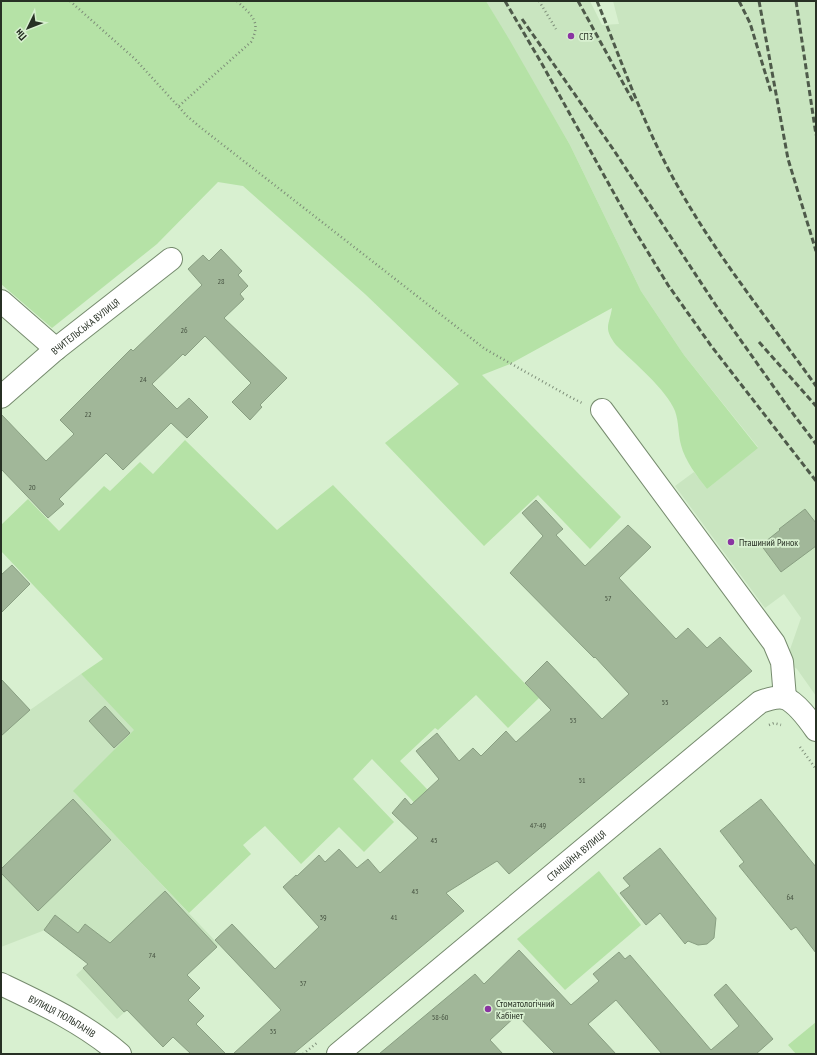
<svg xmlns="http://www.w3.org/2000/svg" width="817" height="1055" font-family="'PT Sans Narrow',sans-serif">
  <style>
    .built { fill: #c9e5c0 }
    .green { fill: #b5e2a6 }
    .building { fill: #a1b799; stroke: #899f82 }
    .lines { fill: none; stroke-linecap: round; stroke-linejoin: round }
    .minor-casing { stroke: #768b6e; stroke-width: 24 }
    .path { stroke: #7d8d78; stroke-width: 2.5; stroke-dasharray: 1 3; stroke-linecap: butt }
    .minor { stroke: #fff; stroke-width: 22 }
    .rail { stroke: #4e5a4a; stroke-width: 3; stroke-dasharray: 6 3; stroke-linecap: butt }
    .poi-dot { fill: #8a34a2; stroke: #d8f0d0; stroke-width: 1.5 }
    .labels { text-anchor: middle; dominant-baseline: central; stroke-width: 3.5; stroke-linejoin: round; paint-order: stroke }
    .number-label { font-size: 8px; fill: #465241 }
    .poi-label { font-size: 10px; fill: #273024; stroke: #d8f0d0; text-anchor: start }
    .street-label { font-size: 10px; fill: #273024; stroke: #d8f0d0 }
  </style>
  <rect width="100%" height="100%" fill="#d8f0d0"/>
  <g class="built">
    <path d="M486,1h104l12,24 17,-1 -6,-23h203v695l-19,-27 -11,-8 15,-43 -17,-24 -19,14 -90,-122 19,-14 13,17 51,-42 -74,-92 -43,-64 -71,-146z"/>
    <path d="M81,674l54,56 -61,62 145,153 -59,35 -43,39 -41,-44 12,-11 -43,-34 -44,17v-268l29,31z"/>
  </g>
  <g class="green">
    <path d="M1,1h485l23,38 61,106 71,146 43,64 74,93 -51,41c-10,-13 -22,-28 -26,-44 -3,-11 -2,-23 -6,-34 -9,-22 -41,-48 -59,-66 -13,-17 -7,-19 -4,-37l-102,56 -28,11 139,142 -31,32 -52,-54 -54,51 -99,-103 74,-59 -94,-90 -122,-108 -25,-4 -61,62 -105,84 -51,-44z"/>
    <path d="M185,440l92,90 56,-45 206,213 -31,30 -32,-33 -38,35 -3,-2 -35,33 50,52 -13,13 -65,-67 -19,20 41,43 -30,30 -25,-25 -38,37 -36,-38 -22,19 8,9 -62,59 -116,-122 61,-61 -53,-56 22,-15 -102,-108v-26l27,-26 31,32 45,-45 6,5 30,-29 13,12z"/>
    <path d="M599,871l42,54 -76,65 -48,-51z"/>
    <path d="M816,1022v32h-20l-8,-9z"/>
  </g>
  <g class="building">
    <path d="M221,249l21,22 -4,4 10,11 -8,8 4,5 -20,19 63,60 -27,27 2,2 -12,13 -18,-18 19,-19 -46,-47 -20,20 -2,-2 -31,30 25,25 12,-11 19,19 -21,21 -16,-15 -48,47 -17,-17 -47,46 5,5 -16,14 -47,-49v-55l45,47 28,-27 -14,-14 71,-71 2,2 69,-66 -14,-16 15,-14 6,6z"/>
    <path d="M536,500l27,29 -7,6 29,31 43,-41 23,22 -32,31 57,61 12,-11 19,20 13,-11 32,34 -243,203 -12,-13 -51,32 18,18 -171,143h-60l48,-44 -66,-70 17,-16 43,45 44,-42 -36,-40 13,-12 1,1 22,-21 6,7 14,-13 18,19 11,-9 12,14 38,-35 -26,-25 13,-15 6,7 28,-26 -23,-28 21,-18 22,28 14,-13 8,8 25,-25 10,11 35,-32 -26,-27 22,-22 55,58 27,-25 -34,-37 -1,1 -84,-85 33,-37 -21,-23z"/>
    <path d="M805,509l11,14v23l-35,26 -20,-27 19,-15 -1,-1z"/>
    <path d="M12,565l18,19 -29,29v-38z"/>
    <path d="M1,679l29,31 -29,26z"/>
    <path d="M105,706l25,27 -16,15 -25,-27z"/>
    <path d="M73,799l38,41 -73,71 -37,-38v-4z"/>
    <path d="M761,799l55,68v86l-20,-26 -5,3 -52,-64 5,-4 -24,-31z"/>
    <path d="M660,848l56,70 -2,20 -7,6 -9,1 -10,-4 -3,3 -25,-31 -14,12 -26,-32 10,-7 -7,-8z"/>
    <path d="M165,891l52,56 -30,28 13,13 -12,12 16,16 -8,8 30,30h-35l-18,-17 -10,10 -36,-37 -3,2 -41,-44 5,-4 -44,-34 11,-15 23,18 7,-9 25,19z"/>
    <path d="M519,950l52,55 28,-24 -6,-7 26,-22 6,7 5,-4 81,95 28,-24 -25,-31 12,-11 47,55 -17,15h-94l-46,-54 -28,24 28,30h-61l-38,-39 -27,25 13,14h-124l96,-80 9,10z"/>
  </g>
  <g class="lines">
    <defs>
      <g id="minor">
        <path d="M1,301l55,48"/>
        <path id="s1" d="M1,397l55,-48 115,-90"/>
        <path d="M602,410l172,233 8,19 3,36"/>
        <path id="s2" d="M1,984c42,20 83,39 119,70"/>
        <path id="s3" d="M338,1054l422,-352c8,-3 17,-6 25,-4 12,5 24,22 31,32"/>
      </g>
    </defs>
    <use href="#minor" class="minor-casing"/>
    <g class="path">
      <path d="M70,1l65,58 52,57 13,11 285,222 87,49 10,5"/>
      <path d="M539,1l17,28"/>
      <path d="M179,106l72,-64c11,-21 0,-27 -14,-41"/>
      <path d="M769,725l5,-2 7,2"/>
      <path d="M800,747l16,22"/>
      <path d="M303,1054l15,-12"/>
    </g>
    <use href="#minor" class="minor"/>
    <g class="rail">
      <path d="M505,1l37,63 93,167 33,54 44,62 104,134"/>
      <path d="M578,1l56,102"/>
      <path d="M597,1c26,64 49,131 84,191 39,68 89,130 135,194"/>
      <path d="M739,1l11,22 21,69"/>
      <path d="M759,1l29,158 28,92"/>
      <path d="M796,1l20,134"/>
      <path d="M522,19l91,130 102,155 73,103 28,37"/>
      <path d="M759,342l57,64"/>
    </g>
  </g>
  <g class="poi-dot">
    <circle cx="571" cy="36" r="4"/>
    <circle cx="731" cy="542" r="4"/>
    <circle cx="488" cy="1009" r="4"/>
  </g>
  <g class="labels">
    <g class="number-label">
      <text x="221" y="281">28</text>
      <text x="184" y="330">26</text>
      <text x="143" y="379">24</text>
      <text x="88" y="414">22</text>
      <text x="32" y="487">20</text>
      <text x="608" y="598">57</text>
      <text x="665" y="702">55</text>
      <text x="573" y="720">53</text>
      <text x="582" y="780">51</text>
      <text x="538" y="825">47-49</text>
      <text x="434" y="840">45</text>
      <text x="415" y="891">43</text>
      <text x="790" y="897">64</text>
      <text x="323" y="917">39</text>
      <text x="394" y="917">41</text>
      <text x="152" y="955">74</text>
      <text x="303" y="983">37</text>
      <text x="440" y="1017">58-60</text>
      <text x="273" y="1031">35</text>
    </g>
    <g class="poi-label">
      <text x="579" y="36">СП3</text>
      <text x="739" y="542">Пташиний Ринок</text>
      <text x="496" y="1003">Стоматологічний<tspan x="496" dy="12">Кабінет</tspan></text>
    </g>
    <g class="street-label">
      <text stroke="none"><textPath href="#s1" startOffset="110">ВЧИТЕЛЬСЬКА ВУЛИЦЯ</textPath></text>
      <text stroke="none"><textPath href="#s3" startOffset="310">СТАНЦІЙНА ВУЛИЦЯ</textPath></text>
      <text stroke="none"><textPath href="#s2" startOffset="69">ВУЛИЦЯ ТЮЛЬПАНІВ</textPath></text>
    </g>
  </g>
  <rect width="817" height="1055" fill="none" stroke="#273024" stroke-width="4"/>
  <g transform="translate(28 28) rotate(227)" stroke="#d8f0d0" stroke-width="3" paint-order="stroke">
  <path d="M0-3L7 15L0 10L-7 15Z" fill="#273024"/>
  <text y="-6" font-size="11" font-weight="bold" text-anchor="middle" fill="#273024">Пн</text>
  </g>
</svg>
